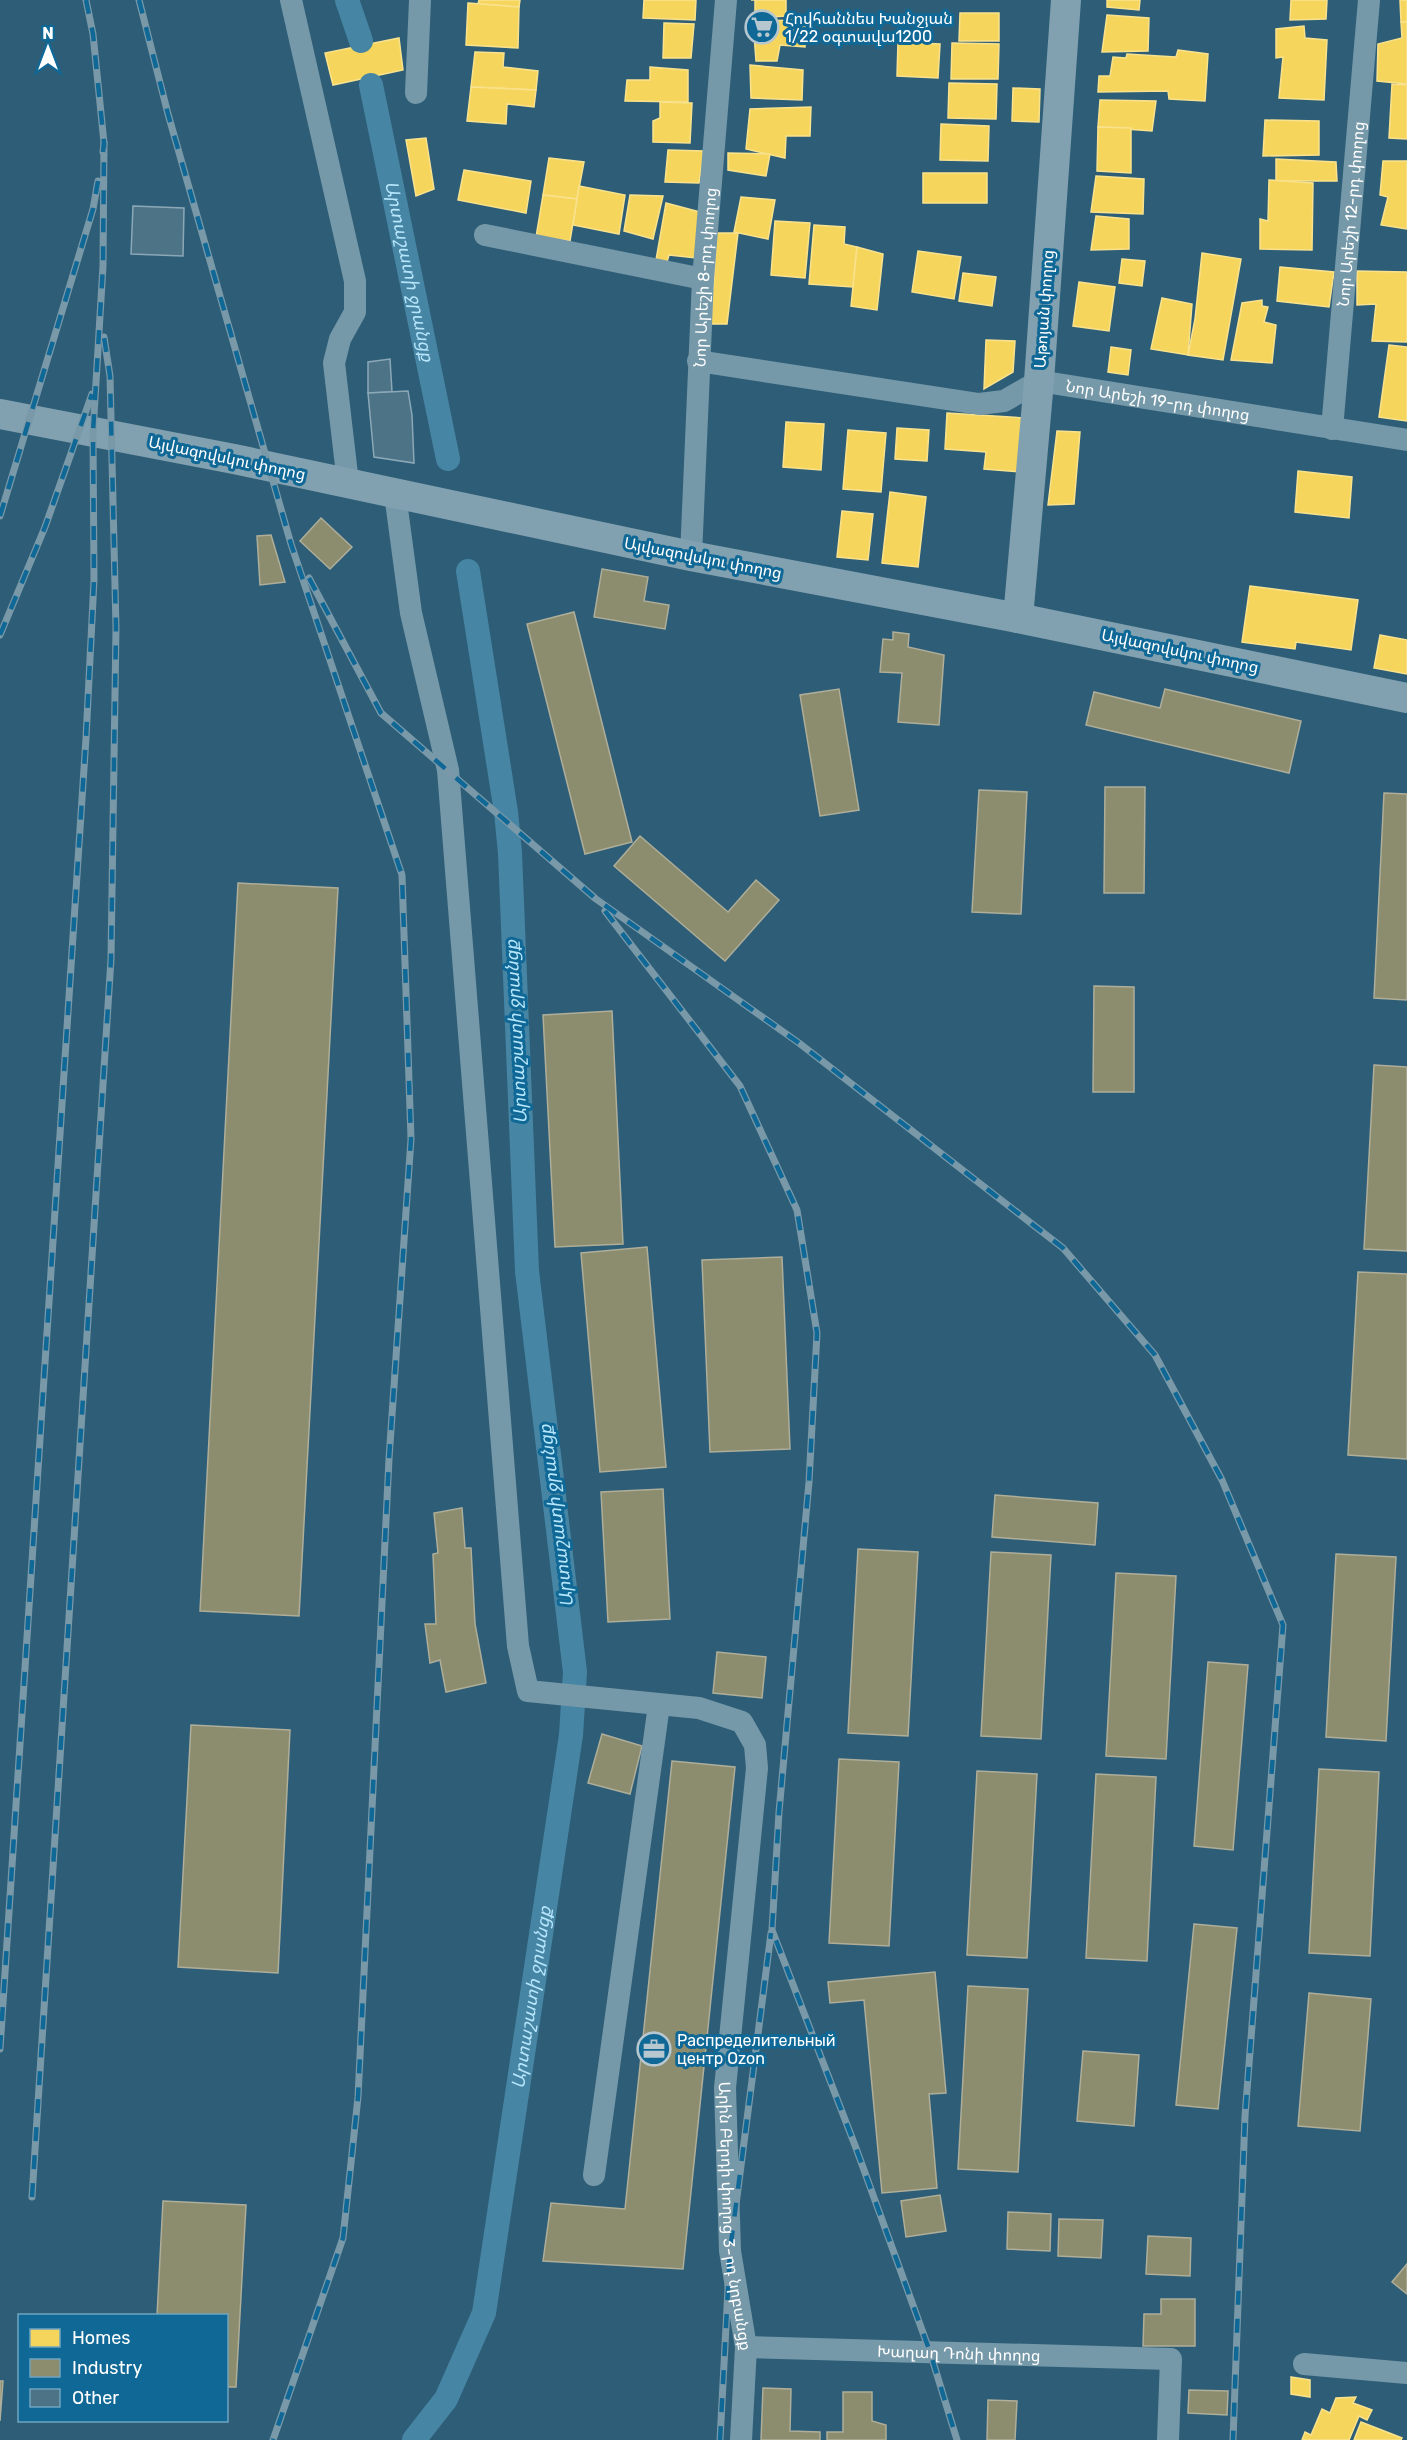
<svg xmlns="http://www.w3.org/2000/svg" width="1407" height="2440" font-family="Rubik,'Noto Sans Armenian',sans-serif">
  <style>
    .homes { fill: #f6d55c; stroke: #f9e28d; stroke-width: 1.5 }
    .industry { fill: #8c8c6e; stroke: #aeae9a; stroke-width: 1.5 }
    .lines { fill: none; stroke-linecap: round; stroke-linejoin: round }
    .canal { stroke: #4785a4; stroke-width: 24 }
    .building { fill: #4d7387; stroke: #8ca8b7; stroke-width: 1.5 }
    .minor { stroke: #7699a9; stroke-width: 22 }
    .major { stroke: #82a1b0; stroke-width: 30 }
    .rail-casing { stroke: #7999a9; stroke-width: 7 }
    .rail { stroke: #0f6896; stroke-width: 4.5; stroke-dasharray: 14; stroke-linecap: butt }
    .labels { text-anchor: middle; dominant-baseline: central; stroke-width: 6; stroke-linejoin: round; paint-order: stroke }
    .poi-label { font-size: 16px; fill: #fff; stroke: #0f6896; text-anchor: start }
    .street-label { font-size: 16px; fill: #fff; stroke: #0f6896 }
    .water-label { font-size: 18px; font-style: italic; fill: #b6e6fc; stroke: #0f6896 }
  </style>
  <rect width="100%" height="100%" fill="#2e5e77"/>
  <g class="homes">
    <path d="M479,0h41l-1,7 -41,-3z"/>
    <path d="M644,0h52l-1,20 -52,-2z"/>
    <path d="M751,0h35v16l-31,2v-18z"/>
    <path d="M1107,0h33l-1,10 -32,-3z"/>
    <path d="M1291,0h36l-1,19 -36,1z"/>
    <path d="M1400,0h7v22h-6z"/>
    <path d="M468,3l51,4 -1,41 -52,-3z"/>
    <path d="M960,13h39v28h-40z"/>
    <path d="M1107,15l42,3 -1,33 -46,1z"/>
    <path d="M805,20v27l-25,-2 -3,16h-21l-3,-40z"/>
    <path d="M1401,22h6v62l-30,-3 1,-37 24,-6z"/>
    <path d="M664,23l30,1 -3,34h-28z"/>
    <path d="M1304,26l1,12 22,2 -3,60 -45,-2 4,-41 -7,1v-29z"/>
    <path d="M399,38l4,32 -70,15 -8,-32z"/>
    <path d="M898,42l42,2 -2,34 -41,-2z"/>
    <path d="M952,43l47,1 -1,35h-47z"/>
    <path d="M1178,50l30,4 -3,47 -36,-2 -1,-8 -70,1 1,-16h11l3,-19 13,1 1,-4 49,3z"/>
    <path d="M475,52l29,1 -1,14 35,4 -2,19 -65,-3z"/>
    <path d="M750,65l53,5 -1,30 -51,-2z"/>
    <path d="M650,67l38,3v32l-63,-1 2,-21h23z"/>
    <path d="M949,83l48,1 -1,35 -48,-1z"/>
    <path d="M1392,84l15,1v54l-18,-1z"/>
    <path d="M471,87l65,3 -2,17 -27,-3 -1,20 -39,-3z"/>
    <path d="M1013,88l27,1 -1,33 -27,-1z"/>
    <path d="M1100,100l56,1 -4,30 -54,-4z"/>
    <path d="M660,102l32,1 -2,40 -37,-1v-21l7,-3z"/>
    <path d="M811,107l-1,29h-24l-1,22 -39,-9 4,-40z"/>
    <path d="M1265,120l54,1v34l-56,1z"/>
    <path d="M941,124l48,2 -1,35 -48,-1z"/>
    <path d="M1098,127l33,1v45l-34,-2z"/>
    <path d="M426,138l8,51 -18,7 -10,-56z"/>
    <path d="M668,150l36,1 -5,32 -34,-1z"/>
    <path d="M728,153l42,1 -4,22 -38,-6z"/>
    <path d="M549,158l35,4 -7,37 -34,-4z"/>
    <path d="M1276,159l60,3 1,19h-61z"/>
    <path d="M1383,161h24v68l-26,-4 7,-28 -8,-2z"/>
    <path d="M464,170l67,11 -5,32 -68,-13z"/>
    <rect x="923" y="173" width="64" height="30"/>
    <path d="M1096,176l48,3 -1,35 -52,-2z"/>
    <path d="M1269,180l44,3 -1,67 -52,-1v-30l8,2z"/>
    <path d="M579,186l46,9 -6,39 -46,-9z"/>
    <path d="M543,195l34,4 -7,42 -34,-4z"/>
    <path d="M630,195l33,1 -10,43 -29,-8z"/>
    <path d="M741,197l34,3 -7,39 -34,-7z"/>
    <path d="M666,203l38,10 -8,45 -27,-3 -2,7 -11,-2z"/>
    <path d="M1096,216l33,3v30l-38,1z"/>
    <path d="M775,221l35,2 -5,55 -34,-3z"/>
    <path d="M814,225l31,2 -1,17 13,3 -4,40 -44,-3z"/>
    <path d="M717,233h21l-11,91h-16z"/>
    <path d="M857,247l26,7 -6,56 -26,-4z"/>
    <path d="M918,251l43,6 -7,42 -42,-7z"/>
    <path d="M1202,253l39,6 -18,101 -35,-5 7,-36z"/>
    <path d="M1122,259l23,2 -3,25 -23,-3z"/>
    <path d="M1280,267l54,5 -5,35 -52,-6z"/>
    <path d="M1357,271l50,1v70l-35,-1 4,-37 -19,1z"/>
    <path d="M963,273l33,4 -4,29 -33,-5z"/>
    <path d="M1079,282l36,5 -6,44 -36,-5z"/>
    <path d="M1162,298l30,6 -4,51 -37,-6z"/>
    <path d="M1262,300v6l6,1 -4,15 12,3 -4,38 -41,-3 11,-57z"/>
    <path d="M986,340l29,1 -2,31 -29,17z"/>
    <path d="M1389,345l18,2v74l-28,-4z"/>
    <path d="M1111,347l20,3 -3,25 -20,-3z"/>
    <path d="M947,413l78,5 -3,54 -38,-3 2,-17 -41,-3z"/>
    <path d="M786,422l38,2 -3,46 -38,-3z"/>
    <path d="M897,428l32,2 -2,31 -32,-2z"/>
    <path d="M848,430l38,3 -5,59 -38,-3z"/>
    <path d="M1057,431l23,1 -6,72 -26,1z"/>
    <path d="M1298,471l54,6 -3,41 -54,-6z"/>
    <path d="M890,492l36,5 -8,70 -36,-4z"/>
    <path d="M842,511l31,3 -5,46 -31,-3z"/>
    <path d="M1250,586l108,14 -7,50 -55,-8 -1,7 -53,-7z"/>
    <path d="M1380,635l27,5v34l-33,-6z"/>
    <path d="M1291,2377l19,3v17l-19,-3z"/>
    <path d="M1356,2397l-3,6 19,7 -5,10 -8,-4 -10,24h-47l3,-8 6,3 11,-26 8,4 6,-15z"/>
    <path d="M1361,2422l41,16 -1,2h-47z"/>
  </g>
  <g class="industry">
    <path d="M321,518l31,29 -22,22 -30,-28z"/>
    <path d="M271,535l14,47 -25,3 -3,-49z"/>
    <path d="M602,569l46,8 -4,24 25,4 -4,24 -71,-12z"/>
    <path d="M574,612l58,230 -47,12 -58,-230z"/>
    <path d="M893,632l16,2 -1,13 36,8 -5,70 -41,-3 4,-49 -22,-1 3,-33 10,1z"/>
    <path d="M839,689l20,121 -39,6 -20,-121z"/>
    <path d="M1165,689l136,32 -12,52 -203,-48 8,-33 66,16z"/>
    <path d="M1105,787h40l-1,106h-40z"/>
    <path d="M979,790l48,2 -6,122 -49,-2z"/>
    <path d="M1384,793l23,1v206l-33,-2z"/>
    <path d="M640,836l88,76 28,-32 23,20 -54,61 -111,-95z"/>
    <path d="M238,883l100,5 -39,728 -99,-5z"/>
    <path d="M1094,986l40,1v105h-41z"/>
    <path d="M612,1011l11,233 -68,3 -12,-232z"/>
    <path d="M1374,1065l33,2v184l-43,-2z"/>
    <path d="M647,1247l19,220 -66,5 -19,-219z"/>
    <path d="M782,1257l8,192 -80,3 -8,-192z"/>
    <path d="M1358,1272l49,2v185l-59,-4z"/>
    <path d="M663,1489l7,130 -62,3 -7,-130z"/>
    <path d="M995,1495l103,8 -3,42 -103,-8z"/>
    <path d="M462,1508l3,40h6l4,76 11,59 -40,9 -6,-32 -10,3 -5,-39h11l-3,-70 5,-1 -4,-40z"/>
    <path d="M858,1549l60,3 -10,184 -60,-3z"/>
    <path d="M991,1552l60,3 -10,184 -60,-3z"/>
    <path d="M1336,1554l60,3 -10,184 -60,-4z"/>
    <path d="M1116,1573l60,3 -10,183 -60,-3z"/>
    <path d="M717,1652l49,5 -4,41 -49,-5z"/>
    <path d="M1208,1662l40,3 -15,185 -39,-4z"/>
    <path d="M191,1725l99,5 -12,243 -100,-6z"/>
    <path d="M602,1734l40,12 -12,48 -42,-11z"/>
    <path d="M839,1759l60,3 -10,184 -60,-3z"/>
    <path d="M672,1761l63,6 -52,502 -140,-8 8,-58 74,6z"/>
    <path d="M1319,1769l60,3 -9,184 -61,-3z"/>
    <path d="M977,1771l60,3 -10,184 -60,-3z"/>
    <path d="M1096,1774l60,3 -9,184 -61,-3z"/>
    <path d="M1194,1924l43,4 -19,181 -42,-4z"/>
    <path d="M935,1972l11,121 -17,1 8,94 -55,5 -18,-193 -34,3 -2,-21z"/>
    <path d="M968,1986l60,3 -10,183 -60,-3z"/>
    <path d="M1309,1993l62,6 -11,132 -62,-5z"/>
    <path d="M1083,2051l56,4 -5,71 -57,-5z"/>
    <path d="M940,2195l6,36 -40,6 -5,-36z"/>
    <path d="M163,2201l83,4 -10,182h-10v-71h-69z"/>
    <path d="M1008,2212l43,2 -1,37 -43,-2z"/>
    <path d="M1059,2219l44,1 -2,38 -43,-2z"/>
    <path d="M1148,2236l43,2 -1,38 -44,-2z"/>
    <path d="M1407,2264v30l-15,-12z"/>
    <path d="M1161,2299h34v47h-52l1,-32h17z"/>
    <path d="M0,2381h3l-3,40z"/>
    <path d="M763,2388l28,1 -1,42 30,1v8h-59z"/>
    <path d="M1189,2390l39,1 -1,24 -39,-2z"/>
    <path d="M843,2392h29v29l14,4v15h-59v-8h16z"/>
    <path d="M988,2400l29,1 -2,39h-28z"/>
  </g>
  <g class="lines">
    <g class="canal">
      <path d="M347,0l14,41"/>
      <path id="s1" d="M371,85l77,374"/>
      <path id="s2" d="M414,2440l32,-41 38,-86 87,-578 4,-63 -48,-401 -17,-418 -4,-41 -38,-241"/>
    </g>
  </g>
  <g class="building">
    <path d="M133,206l51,2 -1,48 -52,-2z"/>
    <path d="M390,359l2,33 -24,1v-31z"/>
    <path d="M408,391l4,24 2,48 -40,-6 -6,-64z"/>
  </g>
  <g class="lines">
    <g class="minor">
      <path d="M291,0l64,281v31l-15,27 -6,24 14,120"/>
      <path d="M416,93l4,-93"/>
      <path d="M485,235l218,44"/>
      <path id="s3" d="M698,361l281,43 25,-3 35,-20 368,59"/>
      <path id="s4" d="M1332,429l37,-429"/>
      <path id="s5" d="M395,494l16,119 37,157 70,876 10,45 171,17 43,14 13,23 2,23 -32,320 5,163 16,96 -5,93"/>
      <path id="s6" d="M691,556l12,-277 23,-279"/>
      <path d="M594,2175l65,-470"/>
      <path id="s7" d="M746,2347l425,12 -3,81"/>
      <path d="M1304,2364l103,9"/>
    </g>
    <g class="major">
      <path d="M0,414l234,45 457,97 327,62 389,80"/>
      <path d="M1018,618l21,-237 27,-381"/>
    </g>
    <defs>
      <g id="rail">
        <path d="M86,0l7,34 11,109 -1,9"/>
        <path d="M139,0l29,114 123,430 111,331 9,264 -22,320 -31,638 -15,141 -70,202"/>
        <path d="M0,516l93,-307 5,-28"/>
        <path d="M309,578l72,135 215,186 203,144 264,205 92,107 67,125 61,145 -38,491 -12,324"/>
        <path d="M0,635l45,-108 47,-133"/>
        <path d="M605,911l135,175 57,124 20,123 -8,149 -30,330 -7,118 84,218 74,204 27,88"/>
        <path d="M0,2049l86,-1311 8,-158 -1,-148 10,-166 1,-123"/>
        <path d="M32,2197l79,-1238 5,-331 -6,-252 -6,-39"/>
        <path d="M720,2440l10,-189 41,-318"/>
      </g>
    </defs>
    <use href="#rail" class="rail-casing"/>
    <use href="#rail" class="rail"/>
  </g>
  <defs>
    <symbol id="supermarket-ring" viewBox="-11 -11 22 22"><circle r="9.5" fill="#0f6896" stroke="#b6c7cf" stroke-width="1.5"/><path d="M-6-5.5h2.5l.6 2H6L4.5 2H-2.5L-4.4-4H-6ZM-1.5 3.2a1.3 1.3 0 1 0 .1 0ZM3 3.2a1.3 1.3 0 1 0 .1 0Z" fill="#b6c7cf"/></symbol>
    <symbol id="office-ring" viewBox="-11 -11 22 22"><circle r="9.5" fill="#0f6896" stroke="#b6c7cf" stroke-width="1.5"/><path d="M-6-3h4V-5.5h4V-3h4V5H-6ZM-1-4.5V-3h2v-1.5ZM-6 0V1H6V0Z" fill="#b6c7cf"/></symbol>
  </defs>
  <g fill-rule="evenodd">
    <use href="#supermarket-ring" x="743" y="8" width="38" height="38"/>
    <use href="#office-ring" x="635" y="2030" width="38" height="38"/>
  </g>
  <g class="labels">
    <g class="poi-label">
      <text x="785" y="18">Հովհաննես Խանջյան<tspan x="785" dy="18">1/22 օգտավա1200</tspan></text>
      <text x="677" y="2040">Распределительный<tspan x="677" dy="18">центр Ozon</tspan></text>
    </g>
    <g class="street-label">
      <text stroke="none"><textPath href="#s4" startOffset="216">Նոր Արեշի 12-րդ փողոց</textPath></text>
      <text stroke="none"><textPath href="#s6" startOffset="279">Նոր Արեշի 8-րդ փողոց</textPath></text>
      <text transform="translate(1044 309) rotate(-86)">Աթոյան փողոց</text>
      <text stroke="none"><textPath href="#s3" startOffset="470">Նոր Արեշի 19-րդ փողոց</textPath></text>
      <text transform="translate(227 458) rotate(12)">Այվազովսկու փողոց</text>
      <text transform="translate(703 558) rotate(11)">Այվազովսկու փողոց</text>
      <text transform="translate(1180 651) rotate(12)">Այվազովսկու փողոց</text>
      <text stroke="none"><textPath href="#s5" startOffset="1923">Արին Բերդի փողոց 3-րդ նրբանցք</textPath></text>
      <text stroke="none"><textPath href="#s7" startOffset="213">Խաղաղ Դոնի փողոց</textPath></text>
    </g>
    <g class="water-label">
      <text stroke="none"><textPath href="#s1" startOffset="190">Արտաշատի ջրանցք</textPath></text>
      <text transform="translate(516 1032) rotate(-93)">Արտաշատի ջրանցք</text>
      <text transform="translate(556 1516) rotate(-97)">Արտաշատի ջրանցք</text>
      <text stroke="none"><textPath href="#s2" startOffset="465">Արտաշատի ջրանցք</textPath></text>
    </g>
  </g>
  <rect x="18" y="2314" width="210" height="108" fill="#0f6896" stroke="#6fa4c0" stroke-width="1.5"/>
  <rect x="30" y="2329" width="30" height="18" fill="#f6d55c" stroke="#6fa4c0" stroke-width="1.5"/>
  <text x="72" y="2344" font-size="18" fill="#ffffff">Homes</text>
  <rect x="30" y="2359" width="30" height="18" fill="#8c8c6e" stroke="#6fa4c0" stroke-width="1.5"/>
  <text x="72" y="2374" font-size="18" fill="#ffffff">Industry</text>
  <rect x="30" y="2389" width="30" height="18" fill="#4d7387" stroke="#6fa4c0" stroke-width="1.5"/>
  <text x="72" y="2404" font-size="18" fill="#ffffff">Other</text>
  <g transform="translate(48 48)" stroke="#0f6896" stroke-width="4.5" paint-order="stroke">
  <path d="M0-4.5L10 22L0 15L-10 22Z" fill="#ffffff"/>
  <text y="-9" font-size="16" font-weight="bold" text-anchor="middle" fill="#ffffff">N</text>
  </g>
</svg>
